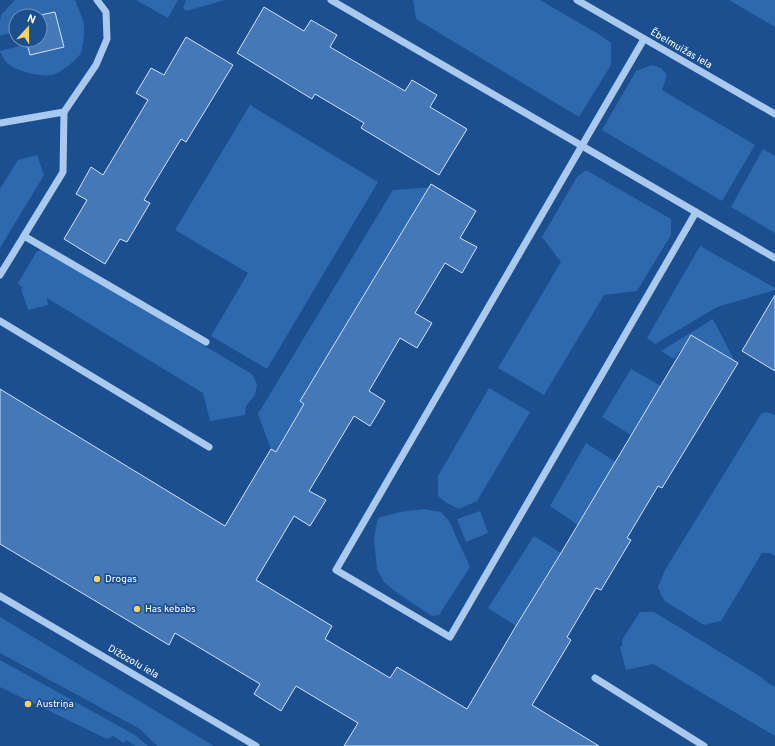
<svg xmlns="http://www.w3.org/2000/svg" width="775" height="746" font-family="Overpass,sans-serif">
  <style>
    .green { fill: #2e69ad }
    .building { fill: #4478b7; stroke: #cfe3fa }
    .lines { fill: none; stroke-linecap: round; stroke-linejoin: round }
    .minor { stroke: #a9c9ee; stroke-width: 7 }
    .poi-dot { fill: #ffd166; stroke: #1b4f8f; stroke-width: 1.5 }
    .labels { text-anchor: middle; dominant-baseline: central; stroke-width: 3.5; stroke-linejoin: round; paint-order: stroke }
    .street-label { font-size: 10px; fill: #fff; stroke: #1b4f8f }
    .poi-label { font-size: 10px; fill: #fff; stroke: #1b4f8f; text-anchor: start }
  </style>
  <rect width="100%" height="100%" fill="#1b4f8f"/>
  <g class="green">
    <path d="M15,0h59l2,2c2,7 7,16 8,23 1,6 -1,22 -3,28 -4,7 -21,20 -29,22 -13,2 -41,-4 -48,-16 -2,-2 -3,-6 -4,-8l27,-7 3,11 34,-8 -9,-35 -19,4h-20v15l-16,5v-15l1,-6z"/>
    <path d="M136,0h42l-10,18z"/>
    <path d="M186,0h39l-39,11 -3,-3z"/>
    <path d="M413,0h127l60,35 11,8v22l-32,52 -163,-98z"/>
    <path d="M729,0h46v27z"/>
    <path d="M652,65l9,3 6,7 -5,15 93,55 -33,56 -120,-71 34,-59z"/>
    <path d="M250,105l128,77 -111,187 -56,-33 37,-63 -73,-43z"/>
    <path d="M763,149l12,7v77l-44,-26z"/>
    <path d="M37,155l7,20 -44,73v-59l18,-29z"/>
    <path d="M586,170l85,49v16l-34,56 -33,4 -60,100 -46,-27 63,-106 -19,-25 35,-60z"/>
    <path d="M436,187l-19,21 -117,193 4,3 -28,48 -5,-3 -13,-35 135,-224z"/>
    <path d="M700,246l75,42v2l-58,17 -62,37 -8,-6z"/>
    <path d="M43,250l209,124 5,10 -2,11 -9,11 -1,9 -35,6 -7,-28 -156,-95 1,7 -20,5 -7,-21 2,-1 -5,-5 19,-32z"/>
    <path d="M713,319l21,41 -42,-25 -18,24 -13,-8z"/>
    <path d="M631,369l30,17 -30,49 -29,-18z"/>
    <path d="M489,388l41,24 -53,89 -18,8 -14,-7 -7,-6v-20z"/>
    <path d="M766,412l9,3v141l-6,-3h-7l-41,68 -17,4 -38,-23 -4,-5 -4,-10 7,-17 96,-156z"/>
    <path d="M586,443l30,19 -38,63 -28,-19z"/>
    <path d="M424,509l17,3 8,9 21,46 -31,48 -7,1 -36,-24 -12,-10 -7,-13 -3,-31 4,-20 22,-6z"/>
    <path d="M480,511l8,22 -22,9 -9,-23z"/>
    <path d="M534,536l27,17 -45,73 -28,-18z"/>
    <path d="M640,612h14l107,65 7,6 7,4v49l-122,-72 -27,6 -6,-23 2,-1v-6z"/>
    <path d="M0,617l214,129h-57l-17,-17 -140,-76z"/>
    <path d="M0,660l135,75 13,11h-12l-10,-6 -2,3 -11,-7 -6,3 -107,-52z"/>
  </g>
  <g class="building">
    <path d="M264,7l40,24 7,-11 26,15 -7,12 75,44 7,-11 25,15 -7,12 37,22 -28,46 -78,-47 3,-5 -49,-29 -3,5 -75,-46z"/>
    <path d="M55,12l9,35 -34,8 -4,-15h14v-24h-4z"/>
    <path d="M186,37l47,28 -47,77 -5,-3 -37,61 6,3 -23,39 -7,-3 -15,25 -41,-25 23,-39 -11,-6 15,-27 12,8 45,-75 -12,-7 8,-13 7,-12 13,7z"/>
    <path d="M431,184l45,27 -16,27 17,9 -15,26 -17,-10 -30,50 17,10 -15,25 -17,-10 -31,53 16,10 -7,12 -8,13 -16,-10 -45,75 17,9 -16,26 -16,-10 -38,64 76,46 -7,13 65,39 7,-11 70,42 49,-83 45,-73 130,-218 47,28 -76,125 -4,-2 -31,52 4,2 -30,50 -5,-2 -29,49 4,3 -39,65 67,41h-255l14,-23 -62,-37 -15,25 -27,-17 6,-10 -85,-51 -6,12 -169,-101v-155l225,137 46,-77 5,3 28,-48 -4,-3z"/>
    <path d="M775,295v76l-33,-20z"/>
  </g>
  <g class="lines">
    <g class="minor">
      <path d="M331,0l444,258"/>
      <path d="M577,0l198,114"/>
      <path d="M644,39l-53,91 -255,440 114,67 246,-425"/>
      <path d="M0,123l64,-11 32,-47 11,-26 -1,-27 -9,-12"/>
      <path d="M24,236l182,106"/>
      <path d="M0,275l63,-103 1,-60"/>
      <path d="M0,321l209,126"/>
      <path d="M0,596l256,150"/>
      <path d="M595,678l109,68"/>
    </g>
  </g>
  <g class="poi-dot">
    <circle cx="97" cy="579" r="4"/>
    <circle cx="137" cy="609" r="4"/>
    <circle cx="28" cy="704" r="4"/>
  </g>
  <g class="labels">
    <g class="street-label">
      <text transform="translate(681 49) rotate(30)">Ēbelmuižas iela</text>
      <text transform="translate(133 662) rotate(30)">Dižozolu iela</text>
    </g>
    <g class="poi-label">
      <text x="105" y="579">Drogas</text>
      <text x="145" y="609">Has kebabs</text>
      <text x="36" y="704">Austriņa</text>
    </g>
  </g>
  <g transform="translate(28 28) rotate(21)"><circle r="19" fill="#1b4f8f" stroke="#7695bc"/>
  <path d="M0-3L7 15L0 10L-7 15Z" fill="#ffd166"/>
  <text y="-6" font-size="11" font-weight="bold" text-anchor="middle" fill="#ffffff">N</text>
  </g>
</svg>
